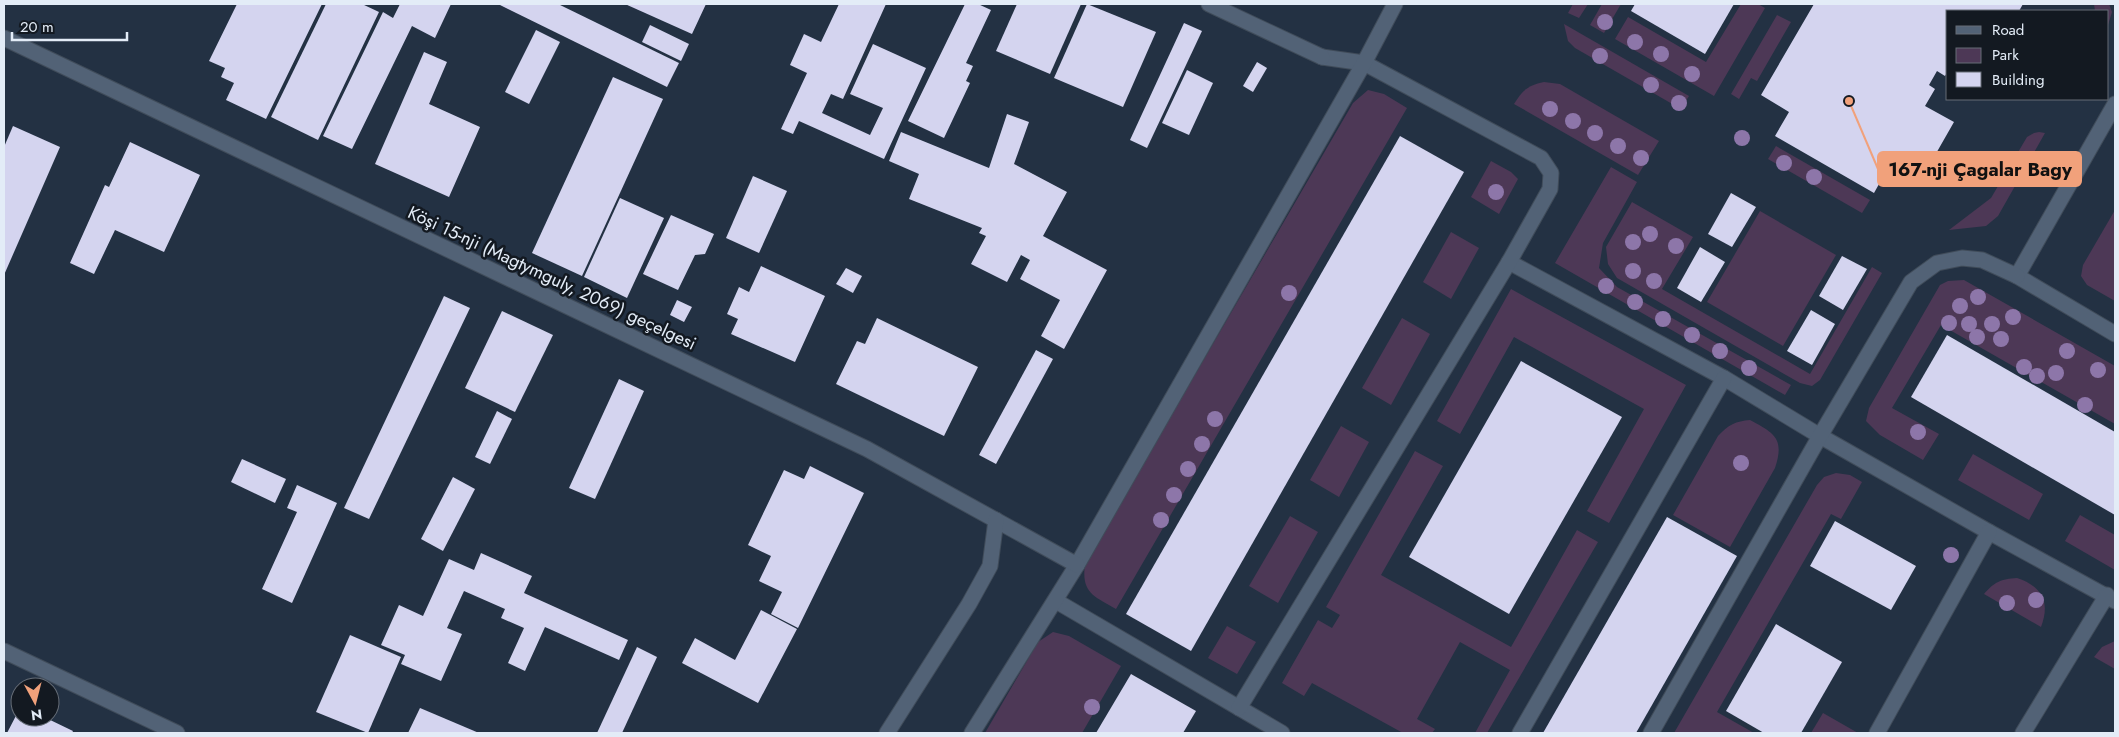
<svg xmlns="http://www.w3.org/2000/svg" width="2119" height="737" font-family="Jost,sans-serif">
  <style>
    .green { fill: #4d3856 }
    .building { fill: #d4d4ef }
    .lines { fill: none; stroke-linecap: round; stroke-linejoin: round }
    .service-casing { stroke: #404c5a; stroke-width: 17 }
    .minor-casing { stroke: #404c5a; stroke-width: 17 }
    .service { stroke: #526276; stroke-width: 15 }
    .minor { stroke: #526276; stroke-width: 15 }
    .tree { fill: #8d76a9 }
    .labels { text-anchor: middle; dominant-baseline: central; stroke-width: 5; stroke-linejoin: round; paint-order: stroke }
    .street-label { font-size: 18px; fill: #e3ecf7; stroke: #131921 }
    .leader { fill: none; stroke: #f1a17b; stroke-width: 2 }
    .callout-dot { fill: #f1a17b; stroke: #131921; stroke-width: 2 }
    .callout { fill: #f1a17b; stroke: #f1a17b; stroke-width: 2 }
    .callout-label { font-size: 19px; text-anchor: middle; font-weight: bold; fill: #111 }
  </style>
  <rect width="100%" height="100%" fill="#233143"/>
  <g class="green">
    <path d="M1573,4h15l-9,14 -11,-5z"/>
    <path d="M1602,4h19l-17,29 -14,-8z"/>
    <path d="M1741,4h17l7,4 -51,88 -99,-57 13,-22 78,45z"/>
    <path d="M2094,4h15l3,8 -4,13v-14h-13z"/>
    <path d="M1777,15l14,7 -34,59 -6,-3 -12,21 -8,-5z"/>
    <path d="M1564,24l125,72 -8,13 -106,-61 -7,-7z"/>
    <path d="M1544,82l16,2 99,57 -21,34 -124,-71c8,-13 14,-19 30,-22z"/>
    <path d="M1368,90l16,4 23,14 -291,501c-22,-13 -35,-16 -31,-45l268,-461z"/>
    <path d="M2039,132l6,1 -47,83 -12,10 -37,4 42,-32 36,-61 7,-4z"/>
    <path d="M1776,146l94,54 -8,13 -94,-54z"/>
    <path d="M1491,161l20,11 7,7 -19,35 -28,-17z"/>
    <path d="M1611,167l26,15 -34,61 -4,25 18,19 174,98 -6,10 -230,-132z"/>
    <path d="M1632,202l61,35 -31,52 148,85 62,-107 10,6 -62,107 -8,6 -12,-3 -183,-105 -9,-14 -2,-17z"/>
    <path d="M2115,210v91l-28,-16 -6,-9 2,-11z"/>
    <path d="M1760,211l76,44 -53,91 -76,-44z"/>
    <path d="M1451,232l28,16 -28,51 -28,-17z"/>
    <path d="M1964,280l151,86v58l-174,-99 -49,83 47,26 -16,26 -43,-25 -14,-14 3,-13 71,-123 8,-4z"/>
    <path d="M1511,289l175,96 -77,138 -22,-12 57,-102 -130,-72 -54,97 -23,-13z"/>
    <path d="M1402,318l28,16 -39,71 -29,-17z"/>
    <path d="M1750,420c24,13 35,18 25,48l-45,79 -57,-32 45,-79c10,-11 18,-15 32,-16z"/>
    <path d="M1341,426l28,16 -30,55 -29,-17z"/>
    <path d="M1415,451l28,15 -62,109 130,72 66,-117 21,12 -111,191h-12l35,-63 -50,-28 -43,77 18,10 -3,4h-29l-91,-50 -8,13 -22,-13 36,-63 14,8 8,-13 -14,-8z"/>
    <path d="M1973,454l70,40 -14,26 -71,-40z"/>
    <path d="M1836,473l14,2 12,7 -21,37 -10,-5 -114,198 37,21h-80l143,-248 7,-8z"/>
    <path d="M2080,515l35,20v35l-50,-29z"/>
    <path d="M1290,516l28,16 -40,71 -29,-17z"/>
    <path d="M2017,578c24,8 34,23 24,49l-57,-33c10,-12 17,-15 33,-16z"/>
    <path d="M1227,626l29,16 -19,32 -29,-16z"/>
    <path d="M1053,632l16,4 52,30 -39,67h-97l53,-91z"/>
    <path d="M2115,641v28l-21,-12 8,-10z"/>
    <path d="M1823,713l35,20h-47z"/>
  </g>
  <g class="building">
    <path d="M237,4h85l-56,115 -40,-19 8,-17 -13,-6 4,-9 -16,-7z"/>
    <path d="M326,4h36l17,8 -61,128 -47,-23z"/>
    <path d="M400,4h51l-16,34 -23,-12 -60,123 -29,-13 60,-124 10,6z"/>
    <path d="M498,4h60l121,59 -12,24z"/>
    <path d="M625,4h81l-14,30z"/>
    <path d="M839,4h47l-43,95 -12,-5 -9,19 48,22 13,-27 -33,-14 23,-50 53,24 -42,91 -85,-38 -6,13 -12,-5 26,-56 -17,-8 14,-31 17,8z"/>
    <path d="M965,4h13l13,6 -25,53 7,3 -7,15 4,2 -26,55 -36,-17z"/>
    <path d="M1017,4h64l-31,70 -54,-23z"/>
    <path d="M1087,4l69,28 -33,75 -69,-29z"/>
    <path d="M1635,4h99l-29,50 -74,-43z"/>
    <path d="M1814,4h209l-4,7h-71v60l-3,5 -8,-5 -8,14 6,4 -10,17 29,16 -36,63 -30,-17 -14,25 -99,-57 14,-24 -28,-17z"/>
    <path d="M1184,23l18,8 -55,117 -17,-8z"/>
    <path d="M650,25l39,19 -8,17 -39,-19z"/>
    <path d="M536,30l24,12 -31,62 -24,-12z"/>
    <path d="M424,52l23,10 -18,42 51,23 -31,70 -74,-33z"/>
    <path d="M1257,62l10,6 -14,24 -10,-6z"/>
    <path d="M1187,70l26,13 -24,52 -27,-12z"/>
    <path d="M613,77l50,22 -81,177 -50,-23z"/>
    <path d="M1007,114l22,8 -15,42 53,28 -24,44 64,34 -43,79 -23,-13 19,-36 -40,-21 10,-19 -9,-5 -14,27 -36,-18 15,-28 -7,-3 3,-5 -73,-29 10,-25 -30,-13 12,-29 88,36z"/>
    <path d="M13,126l47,21 -56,128v-128z"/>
    <path d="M1400,136l64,36 -273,479 -65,-37z"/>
    <path d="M130,142l70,33 -36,77 -49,-22 -21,44 -24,-11 35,-78 4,2z"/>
    <path d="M753,176l34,15 -28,62 -33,-15z"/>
    <path d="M1731,193l25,14 -24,40 -24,-13z"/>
    <path d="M620,198l44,20 -37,80 -43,-21z"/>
    <path d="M671,215l43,19 -9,20 -10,1 -17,35 -35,-16z"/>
    <path d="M1700,247l25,15 -24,40 -24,-14z"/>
    <path d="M1842,256l25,13 -24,41 -24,-14z"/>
    <path d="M761,266l64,30 -30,66 -64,-28 7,-15 -11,-5 12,-27 10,5z"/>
    <path d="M846,268l16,8 -9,17 -17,-9z"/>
    <path d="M444,296l26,12 -101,211 -25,-11z"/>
    <path d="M677,300l15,7 -8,15 -14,-7z"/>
    <path d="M1811,310l24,14 -23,41 -25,-14z"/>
    <path d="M502,311l51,24 -38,77 -50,-24z"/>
    <path d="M877,318l101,49 -34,69 -108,-52 21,-43 8,3z"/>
    <path d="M1947,335l168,97v83l-204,-118z"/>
    <path d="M1036,350l17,9 -57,105 -17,-9z"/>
    <path d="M1521,361l101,56 -113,197 -100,-57z"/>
    <path d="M619,379l25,12 -49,108 -26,-11z"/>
    <path d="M497,411l15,8 -22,45 -15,-7z"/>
    <path d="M242,459l44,20 -11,24 -44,-21z"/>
    <path d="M810,466l54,27 -66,135 -27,-14 11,-22 -23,-11 12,-25 -23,-11 36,-75 20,9z"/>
    <path d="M453,477l22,12 -32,62 -22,-12z"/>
    <path d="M297,485l40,18 -45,100 -30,-14 35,-77 -10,-4z"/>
    <path d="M1667,517l70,39 -101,177h-93z"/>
    <path d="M1835,521l81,45 -25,44 -81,-44z"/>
    <path d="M481,553l51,23 -8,17 104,47 -9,20 -74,-33 -20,44 -17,-8 16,-35 -23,-10 4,-9 -41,-18 -17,37 15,6 -21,47 -40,-17 4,-9 -24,-10 18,-40 24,11 26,-57 25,11z"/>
    <path d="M761,610l36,19 -39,74 -76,-40 13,-25 40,22z"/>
    <path d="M1776,624l66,38 -41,71h-37l-38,-22z"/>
    <path d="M350,635l51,22 -33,76 -52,-21z"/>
    <path d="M637,647l20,10 -35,76h-25z"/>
    <path d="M1131,674l65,37 -13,22h-87z"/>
    <path d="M20,708v9h24l29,14 -1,2h-65z"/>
    <path d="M420,708l59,25h-71z"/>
  </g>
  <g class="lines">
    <defs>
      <g id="service">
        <path d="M2115,104l-98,172 98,58"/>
        <path d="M1509,262l215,116 96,58 169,96 126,69"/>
        <path d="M1056,601l226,132"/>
        <path d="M1239,708l270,-446 41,-73 1,-16 -10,-15 -177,-95 -42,-6"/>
        <path d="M972,733l105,-168 287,-502 31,-59"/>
        <path d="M1520,733l204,-355"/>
        <path d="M1651,733l169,-297 91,-154 26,-19 25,-5 20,2 35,16"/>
        <path d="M1877,733l112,-201"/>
        <path d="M2023,733l84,-138"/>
      </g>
      <g id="minor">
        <path d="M1209,4l113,53"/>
        <path d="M4,38l863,411 210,116"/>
        <path d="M4,651l173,82"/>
        <path d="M887,733l82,-129 21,-38 6,-46"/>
      </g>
    </defs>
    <use href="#service" class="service-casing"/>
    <use href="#minor" class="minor-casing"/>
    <use href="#service" class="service"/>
    <use href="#minor" class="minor"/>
  </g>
  <g class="tree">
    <circle cx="1605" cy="22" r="8"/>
    <circle cx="1635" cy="42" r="8"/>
    <circle cx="1661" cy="54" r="8"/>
    <circle cx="1600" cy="56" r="8"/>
    <circle cx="1692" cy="74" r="8"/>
    <circle cx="1651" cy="85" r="8"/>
    <circle cx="1679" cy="103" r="8"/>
    <circle cx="1550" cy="109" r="8"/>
    <circle cx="1573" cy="121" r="8"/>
    <circle cx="1595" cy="133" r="8"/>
    <circle cx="1742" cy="138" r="8"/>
    <circle cx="1618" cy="146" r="8"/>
    <circle cx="1641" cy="158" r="8"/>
    <circle cx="1784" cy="163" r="8"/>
    <circle cx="1814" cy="177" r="8"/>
    <circle cx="1496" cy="192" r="8"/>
    <circle cx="1650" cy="234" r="8"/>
    <circle cx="1633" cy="242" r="8"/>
    <circle cx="1676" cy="246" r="8"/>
    <circle cx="1633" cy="271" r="8"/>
    <circle cx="1654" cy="281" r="8"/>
    <circle cx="1606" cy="286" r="8"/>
    <circle cx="1289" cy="293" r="8"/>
    <circle cx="1978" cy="297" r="8"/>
    <circle cx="1635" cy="302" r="8"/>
    <circle cx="1960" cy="306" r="8"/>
    <circle cx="2013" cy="317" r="8"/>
    <circle cx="1663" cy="319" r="8"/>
    <circle cx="1949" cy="323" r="8"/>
    <circle cx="1969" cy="324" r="8"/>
    <circle cx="1992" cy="324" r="8"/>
    <circle cx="1692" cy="335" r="8"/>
    <circle cx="1977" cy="337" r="8"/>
    <circle cx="2001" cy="339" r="8"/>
    <circle cx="1720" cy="351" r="8"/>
    <circle cx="2067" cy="351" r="8"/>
    <circle cx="2024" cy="367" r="8"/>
    <circle cx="1749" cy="368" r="8"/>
    <circle cx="2098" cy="370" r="8"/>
    <circle cx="2056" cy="373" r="8"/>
    <circle cx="2037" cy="376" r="8"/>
    <circle cx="2085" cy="405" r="8"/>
    <circle cx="1215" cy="419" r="8"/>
    <circle cx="1918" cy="432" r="8"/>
    <circle cx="1202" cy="444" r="8"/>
    <circle cx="1741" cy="463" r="8"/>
    <circle cx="1188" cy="469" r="8"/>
    <circle cx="1174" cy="495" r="8"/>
    <circle cx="1161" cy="520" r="8"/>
    <circle cx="1951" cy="555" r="8"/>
    <circle cx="2036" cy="600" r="8"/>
    <circle cx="2007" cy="603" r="8"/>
    <circle cx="1092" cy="707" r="8"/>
  </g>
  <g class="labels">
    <g class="street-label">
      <text transform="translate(552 278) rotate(25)">Köşi 15-nji (Magtymguly, 2069) geçelgesi</text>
    </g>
  </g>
  <path class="leader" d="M1849 101L1878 169"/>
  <circle class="callout-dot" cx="1849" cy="101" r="5"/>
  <rect class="callout" x="1878" y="152" width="203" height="34" rx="5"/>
  <g class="callout-label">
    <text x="1980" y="176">167-nji Çagalar Bagy</text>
  </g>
  <rect width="2119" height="737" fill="none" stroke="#e3ecf7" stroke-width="10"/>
  <rect x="1946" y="10" width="162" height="90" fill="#131921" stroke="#666d77"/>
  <rect x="1956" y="26" width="25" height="8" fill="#526276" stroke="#666d77"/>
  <text x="1992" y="35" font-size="15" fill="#e3ecf7">Road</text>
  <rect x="1956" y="48" width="25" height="15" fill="#4d3856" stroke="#666d77"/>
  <text x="1992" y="60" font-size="15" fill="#e3ecf7">Park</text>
  <rect x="1956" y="72" width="25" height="15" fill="#d4d4ef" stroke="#666d77"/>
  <text x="1992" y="85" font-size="15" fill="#e3ecf7">Building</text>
  <g transform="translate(35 702) rotate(173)"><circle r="24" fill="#131921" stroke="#666d77"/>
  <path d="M0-4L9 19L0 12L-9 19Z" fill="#f1a17b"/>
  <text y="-8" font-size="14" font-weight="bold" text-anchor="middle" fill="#e3ecf7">N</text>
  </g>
  <path d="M12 32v8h115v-8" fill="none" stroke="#e3ecf7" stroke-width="2.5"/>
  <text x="20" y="32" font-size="15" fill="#e3ecf7" stroke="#131921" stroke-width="4" paint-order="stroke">20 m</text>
</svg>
